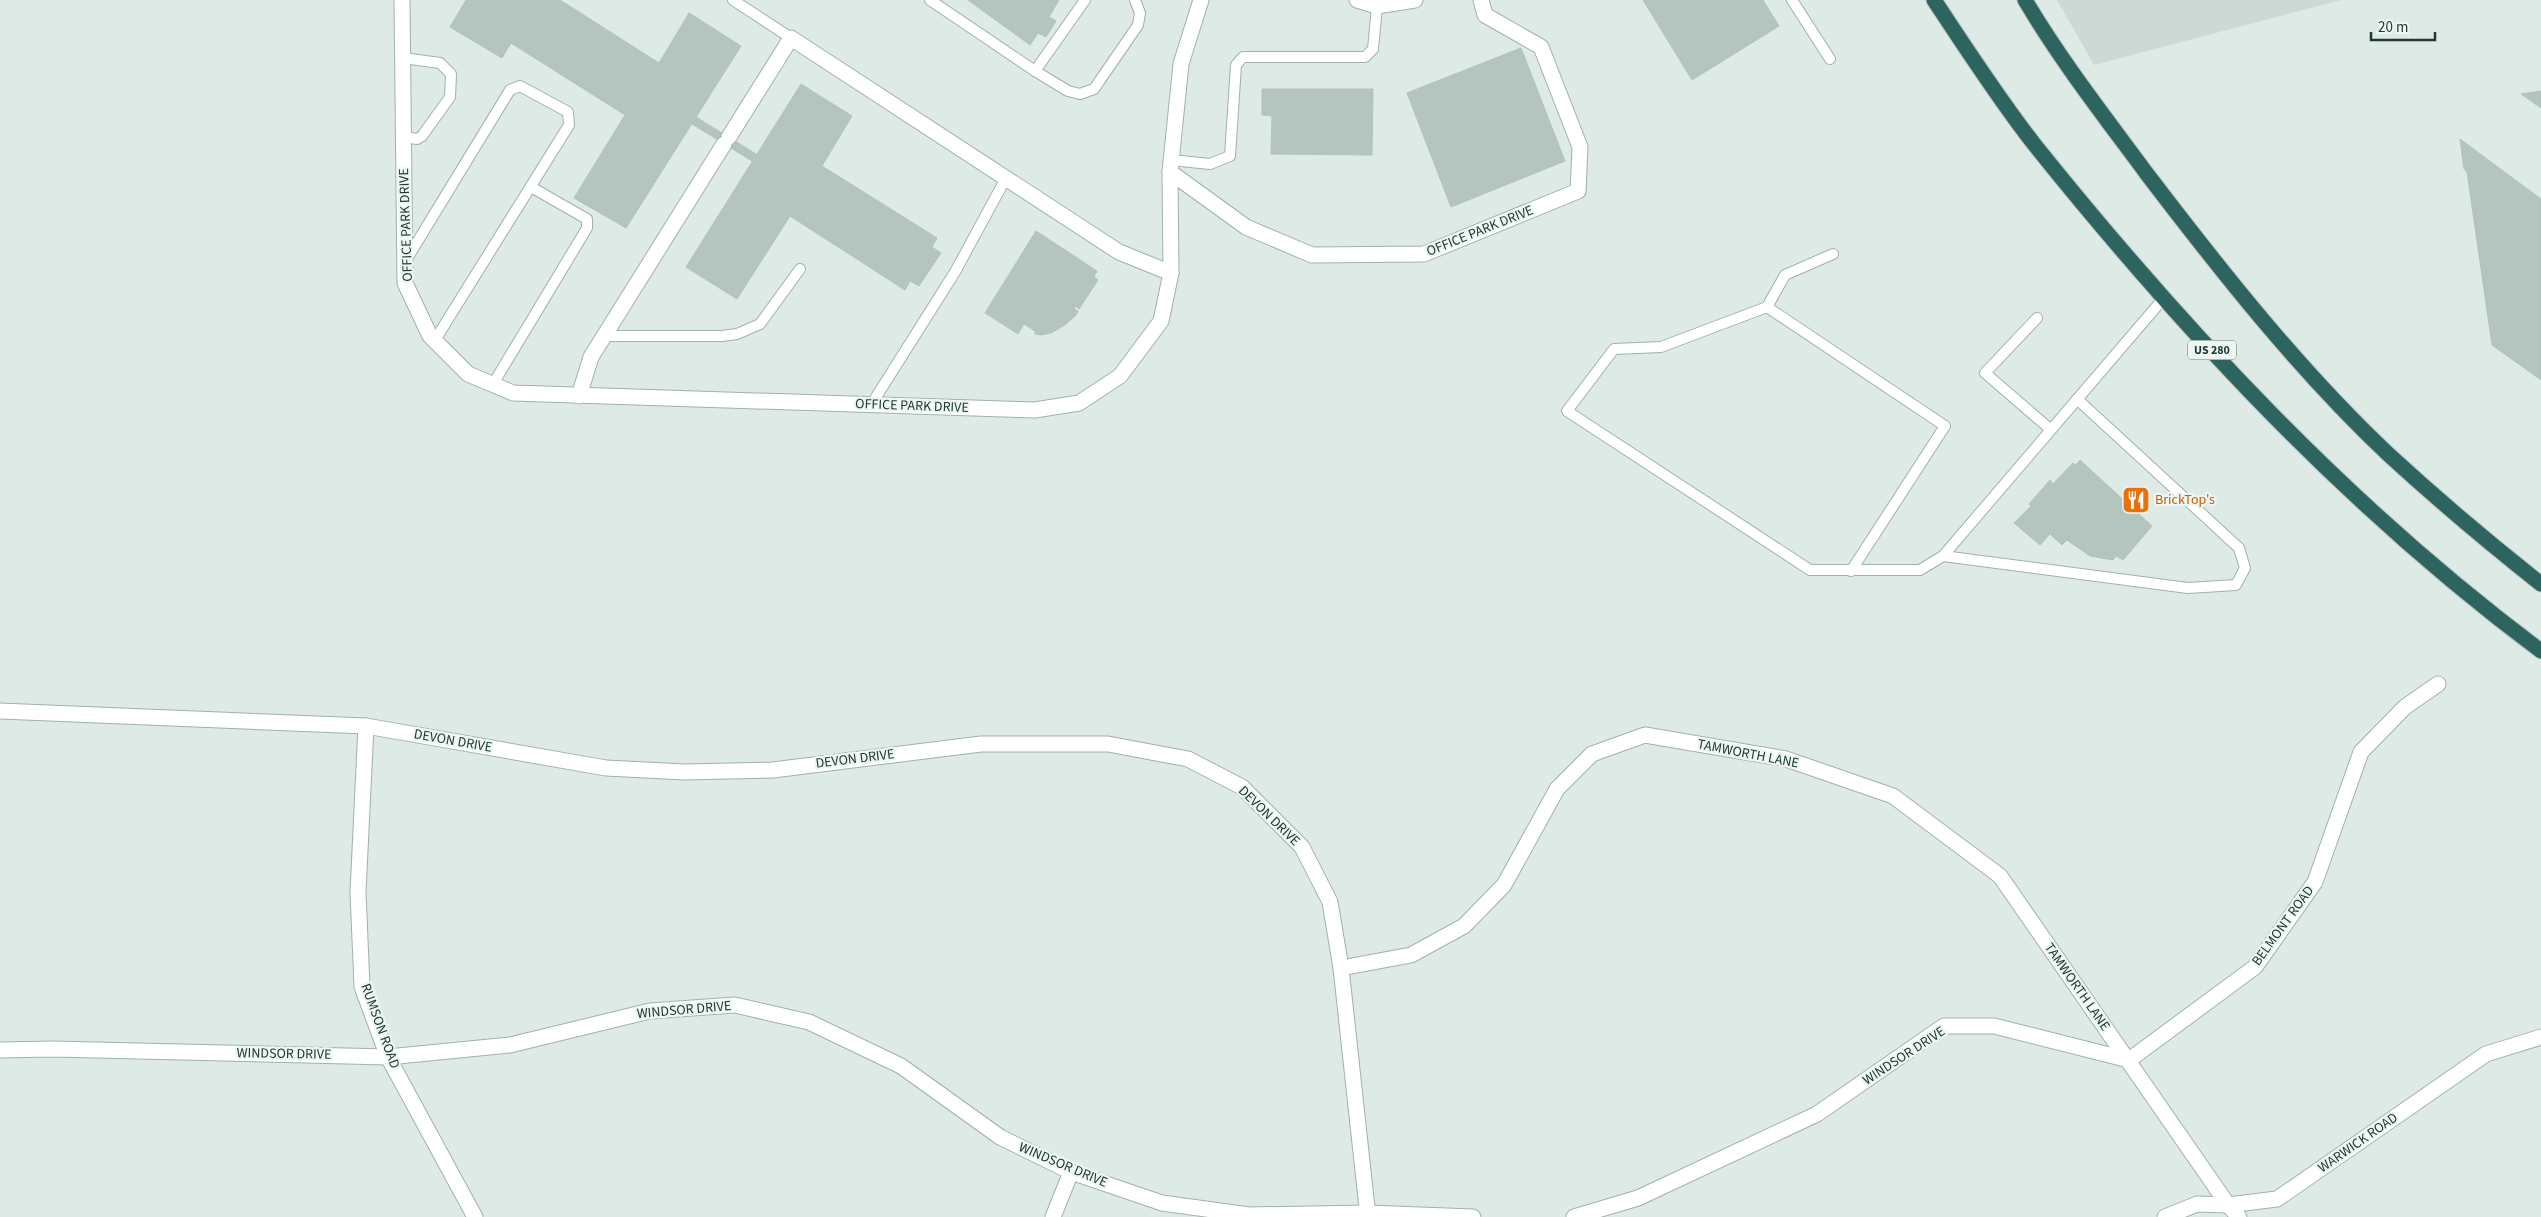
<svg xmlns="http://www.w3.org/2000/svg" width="2541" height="1217" font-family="'Source Sans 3',sans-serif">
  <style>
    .built { fill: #cdd9d5 }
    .building { fill: #b4c4bf; stroke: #b1c3bd }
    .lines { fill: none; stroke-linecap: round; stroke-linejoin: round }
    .lane-casing { stroke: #a1b1ad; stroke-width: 12 }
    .street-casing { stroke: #a1b1ad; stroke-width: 17 }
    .highway-casing { stroke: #bcc4c2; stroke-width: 17 }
    .lane { stroke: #fff; stroke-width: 10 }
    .street { stroke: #fff; stroke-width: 15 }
    .highway { stroke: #2d645f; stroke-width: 15 }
    .labels { text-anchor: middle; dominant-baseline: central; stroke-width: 4.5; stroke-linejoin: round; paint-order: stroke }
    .shield { fill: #eef6f3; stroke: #5e726e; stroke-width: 1 }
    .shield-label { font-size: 12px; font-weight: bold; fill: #203935 }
    .street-label { font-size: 14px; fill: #203935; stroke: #eef6f3 }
    .food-label { font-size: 14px; fill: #c56008; stroke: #eef6f3; text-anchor: start }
  </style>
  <rect width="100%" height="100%" fill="#deeae6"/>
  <path class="built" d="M2057,0h284l-247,65z"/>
  <g class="building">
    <path d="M466,0h94l99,63 30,-50 52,33 -115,182 -52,-30 51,-83 -114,-72 -9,15 -52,-31z"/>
    <path d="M968,0h91l-10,17 7,4 -10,16 -8,-4 -8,12z"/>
    <path d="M1643,0h120l16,26 -87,54z"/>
    <path d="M1521,48l44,113 -114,46 -44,-114z"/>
    <path d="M801,84l51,32 -30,50 115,72 -5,9 9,6 -22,33 -9,-5 -5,9 -115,-74 -53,83 -51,-32z"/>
    <path d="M1262,89h111l-1,66 -101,-1 1,-38 -10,-1z"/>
    <path d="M2541,91v17l-20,-14z"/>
    <path d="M696,117l60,37 -4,7 -60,-37z"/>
    <path d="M2460,139l81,60v181l-49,-35 -25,-173 -3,-3z"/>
    <path d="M1036,231l61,40 -3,6 4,3 -19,29 -3,-3 -2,3 4,2 -2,4 -11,10 -14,8 -10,2 -6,-1v-3l-11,-7 -6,10 -33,-21z"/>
    <path d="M2080,460l72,66 -29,34 -7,-4 -3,4 -23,-4 -23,-16 -5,5 -12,-11 -10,11 -26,-22 17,-17 -2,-2 21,-24 3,4 20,-21 3,2z"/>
  </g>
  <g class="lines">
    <defs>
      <g id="lane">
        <path d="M733,0l58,38"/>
        <path d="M930,0l105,71"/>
        <path d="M1085,0l-50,71 33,20 12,3 14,-5 44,-64 2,-12 -5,-13"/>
        <path d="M1792,0l38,59"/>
        <path d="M403,58l37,5 11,11 -1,23 -28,39 -5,3 -13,-2"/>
        <path d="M1171,160l39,4 20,-8 6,-91 7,-8h122l8,-8 4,-43"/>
        <path d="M1833,254l-48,21 -18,32 -106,40 -47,2 -47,62 243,159h110l23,-14 220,-257"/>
        <path d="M405,262l105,-172 10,-4 48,26 1,13 -134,215"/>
        <path d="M1767,307l178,119 -94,145"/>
        <path d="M2037,318l-52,55 65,56"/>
        <path d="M604,336h118l15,-2 23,-10 40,-55"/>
        <path d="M493,384l94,-156v-9l-56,-32"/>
        <path d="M871,405l84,-133 51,-94"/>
        <path d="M1943,556l245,32 48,-3 9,-17 -6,-20 -162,-149"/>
      </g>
      <g id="street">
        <path d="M402,0l3,283 25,53 38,38 45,19 522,17 44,-7 41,-27 41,-55 10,-48 -1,-101 11,-108 20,-64"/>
        <path d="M1357,0l20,6 38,-6"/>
        <path d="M729,137l62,-99 328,214 52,21"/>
        <path d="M1170,172l76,55 66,28 112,-1 154,-63 2,-44 -39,-100 -56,-32 -4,-15"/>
        <path d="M579,396l12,-39 133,-213"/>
        <path d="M0,711l366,15 240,42 79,4 88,-2 208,-26h127l80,15 54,28 60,60 28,55 11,66 27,249"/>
        <path d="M366,726l-8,166 4,95 26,70 87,160"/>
        <path d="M1341,968l70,-13 53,-29 40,-41 53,-96 35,-35 53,-19 141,24 107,37 107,80 228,329 11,12"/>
        <path d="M0,1050l53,-1 335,8 122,-12 140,-34 85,-6 74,17 92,44 99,71 71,35 91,31 87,12 118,-2 106,4"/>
        <path d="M2129,1060l126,-93 60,-85 46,-130 44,-45 33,-23"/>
        <path d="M1053,1217l18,-45"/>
        <path d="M1574,1217l64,-19 179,-84 127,-88h50l135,34"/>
        <path d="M2165,1217l32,-13 31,1 49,-6 209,-145 55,-17"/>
      </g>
      <g id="highway">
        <path d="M1934,0c32,48 64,98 100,144 150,187 315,364 507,507"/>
        <path d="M2025,0c36,61 80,117 122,174 74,97 152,196 241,280 49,45 101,89 153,130"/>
      </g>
    </defs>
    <use href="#lane" class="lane-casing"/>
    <use href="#street" class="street-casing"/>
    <use href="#highway" class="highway-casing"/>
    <use href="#lane" class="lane"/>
    <use href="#street" class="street"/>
    <use href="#highway" class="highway"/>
  </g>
  <defs>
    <symbol id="restaurant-square" viewBox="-11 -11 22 22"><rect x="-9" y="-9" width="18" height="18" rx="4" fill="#e8710a" stroke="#eef6f3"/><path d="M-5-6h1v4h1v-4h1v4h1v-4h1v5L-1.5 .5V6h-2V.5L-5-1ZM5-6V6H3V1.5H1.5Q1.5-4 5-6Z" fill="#fff"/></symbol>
  </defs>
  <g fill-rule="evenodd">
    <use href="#restaurant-square" x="2120" y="484" width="32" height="32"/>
  </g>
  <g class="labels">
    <rect class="shield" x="2188" y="340.5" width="48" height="19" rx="4"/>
    <g class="shield-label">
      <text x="2212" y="350">US 280</text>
    </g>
    <g class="street-label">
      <text transform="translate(406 225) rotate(-92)">OFFICE PARK DRIVE</text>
      <text transform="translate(1480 231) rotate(-22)">OFFICE PARK DRIVE</text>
      <text transform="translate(912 406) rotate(2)">OFFICE PARK DRIVE</text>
      <text transform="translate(453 741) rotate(10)">DEVON DRIVE</text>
      <text transform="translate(1748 754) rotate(11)">TAMWORTH LANE</text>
      <text transform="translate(855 759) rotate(-7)">DEVON DRIVE</text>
      <text transform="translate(1269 816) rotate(44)">DEVON DRIVE</text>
      <text transform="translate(2283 926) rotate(-54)">BELMONT ROAD</text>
      <text transform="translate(2077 987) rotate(55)">TAMWORTH LANE</text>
      <text transform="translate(684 1010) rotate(-5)">WINDSOR DRIVE</text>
      <text transform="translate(380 1026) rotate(70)">RUMSON ROAD</text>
      <text transform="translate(284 1054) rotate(1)">WINDSOR DRIVE</text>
      <text transform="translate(1904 1056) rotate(-33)">WINDSOR DRIVE</text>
      <text transform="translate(2358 1143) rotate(-35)">WARWICK ROAD</text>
      <text transform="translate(1063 1165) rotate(23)">WINDSOR DRIVE</text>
    </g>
    <g class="food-label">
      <text x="2155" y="500">BrickTop's</text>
    </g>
  </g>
  <path d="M2371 32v8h64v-8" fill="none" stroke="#203935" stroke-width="2.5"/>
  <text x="2378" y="32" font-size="15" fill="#203935" stroke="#eef6f3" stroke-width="4" paint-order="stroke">20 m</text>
</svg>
